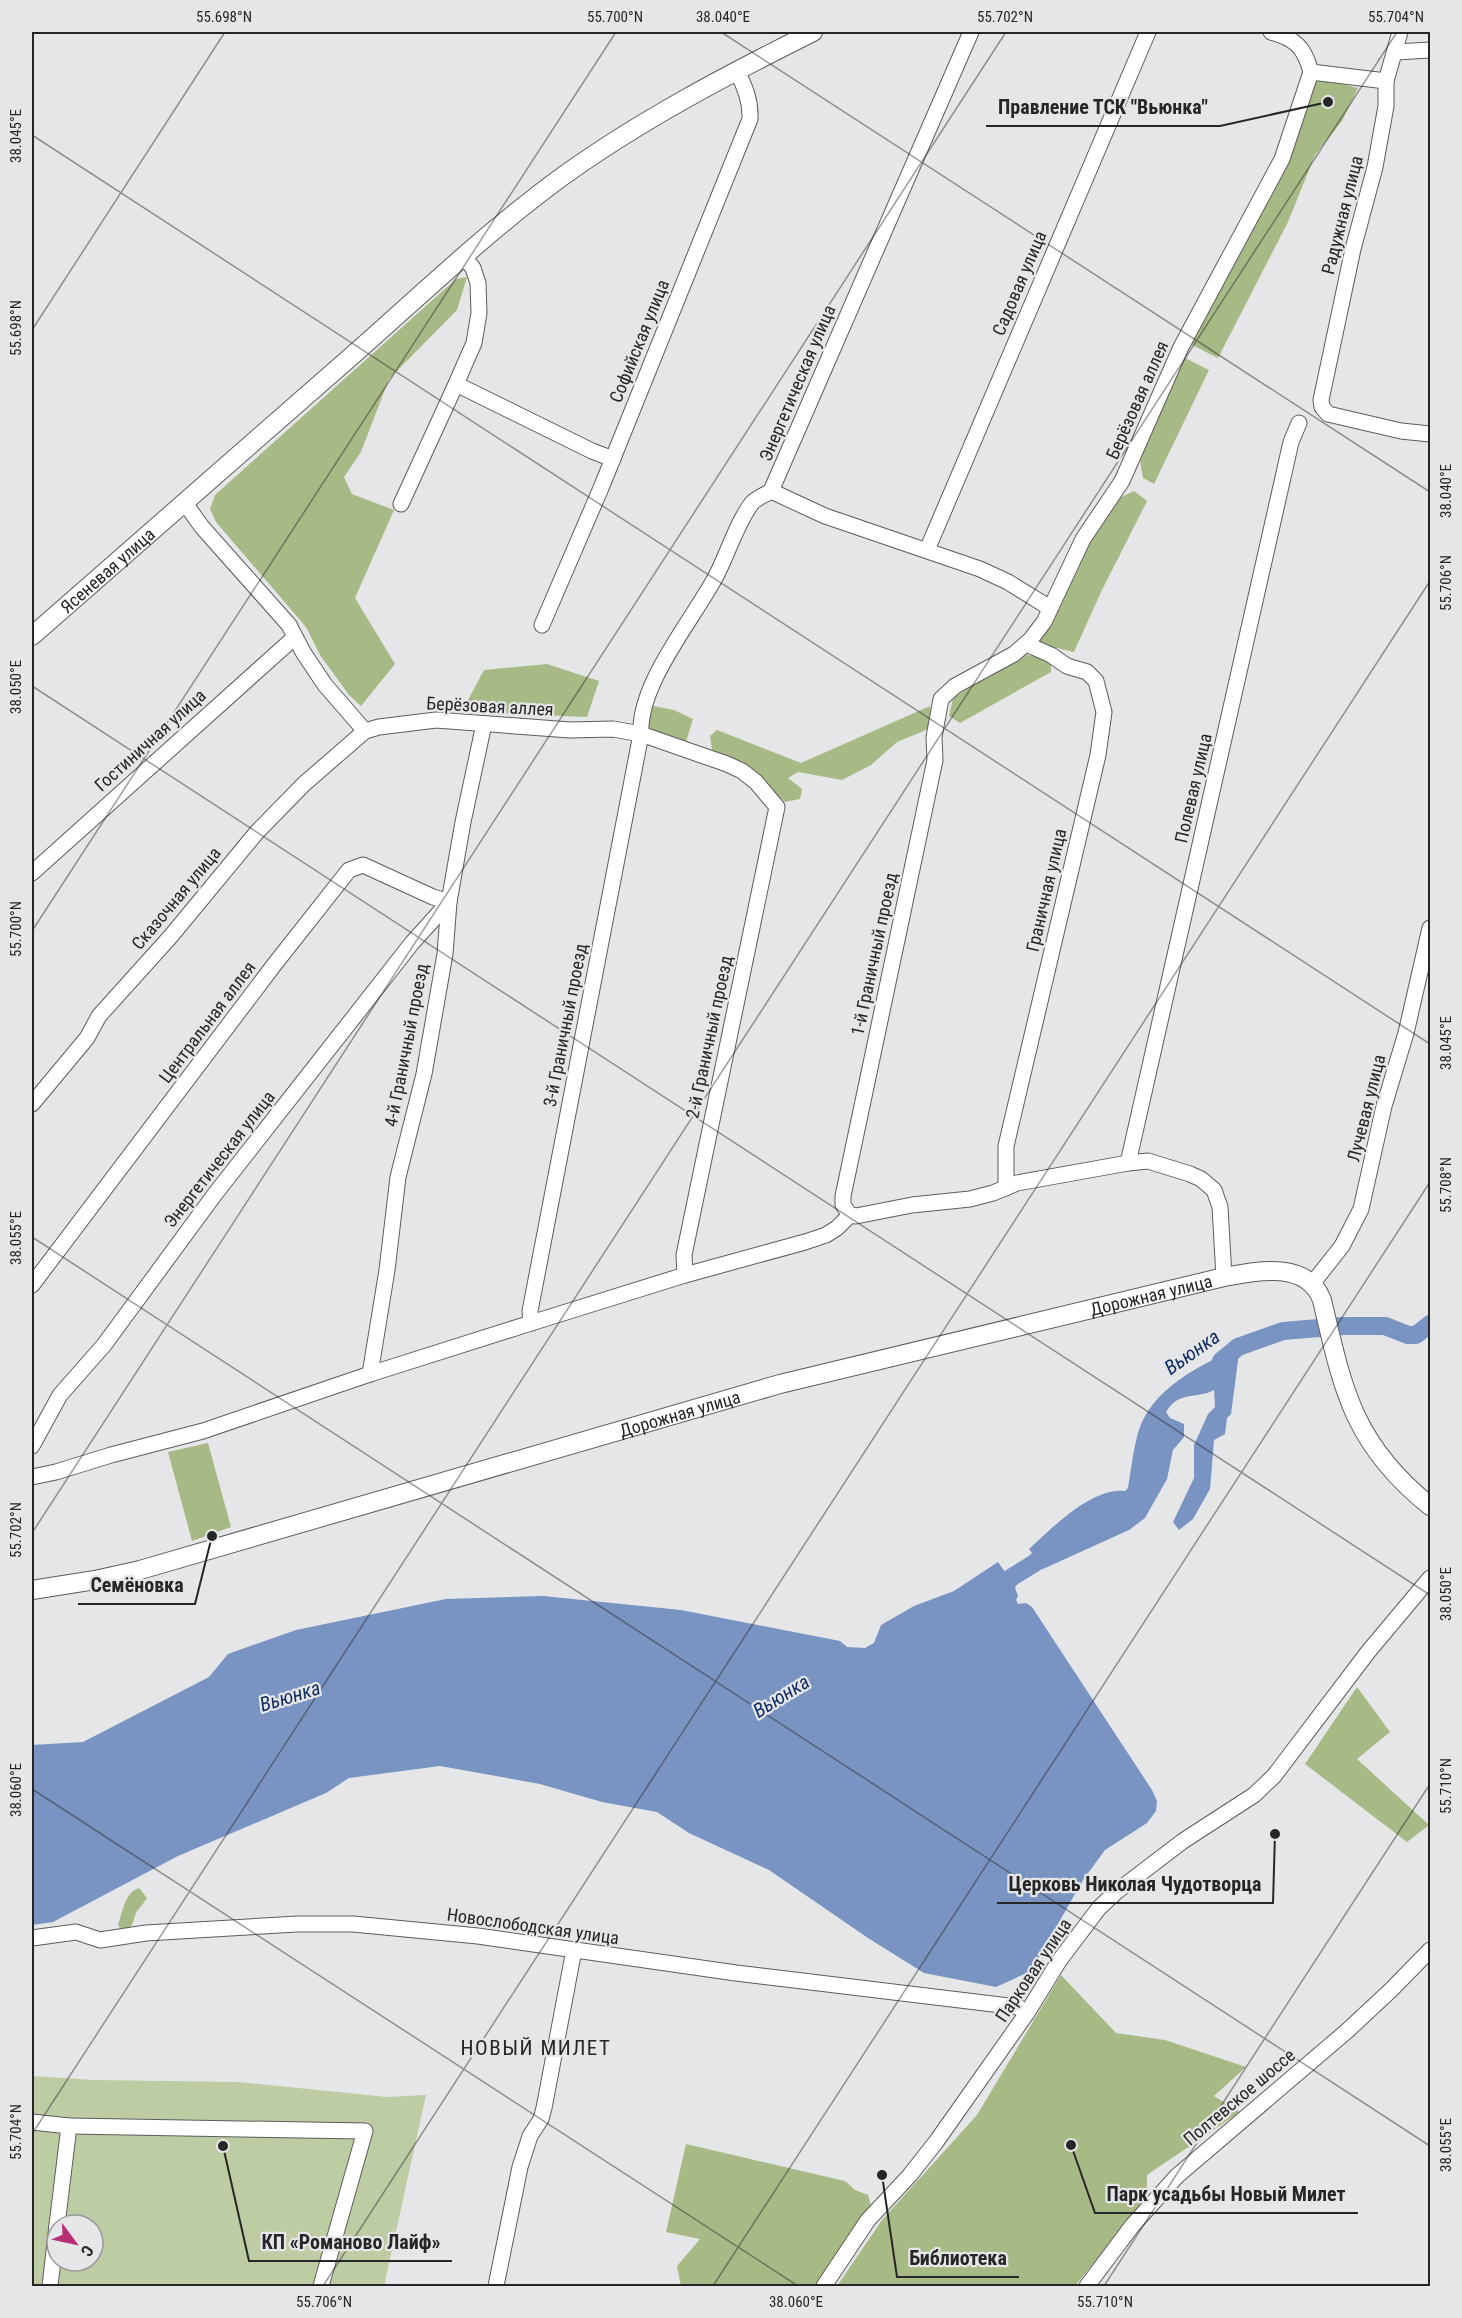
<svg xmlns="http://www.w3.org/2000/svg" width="1462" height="2318" font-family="'Roboto Condensed',sans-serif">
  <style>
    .green { fill: #becca4; fill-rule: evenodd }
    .forest { fill: #a7b984 }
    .water { fill: #7993c2 }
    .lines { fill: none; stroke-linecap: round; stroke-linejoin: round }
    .river { stroke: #7993c2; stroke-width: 18 }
    .minor-casing { stroke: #5c5c5e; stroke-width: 17 }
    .major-casing { stroke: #5c5c5e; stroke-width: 20 }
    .minor { stroke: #fff; stroke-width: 15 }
    .major { stroke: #fff; stroke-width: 18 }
    .ticks { fill: none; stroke: #262627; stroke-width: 1.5; stroke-opacity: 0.45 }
    .labels { text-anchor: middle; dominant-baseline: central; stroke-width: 4.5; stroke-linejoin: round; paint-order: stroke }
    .street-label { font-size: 18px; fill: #262627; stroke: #e5e6e8 }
    .water-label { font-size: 20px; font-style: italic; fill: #0f2d65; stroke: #e5e6e8 }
    .quarter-label { font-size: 21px; letter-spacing: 1.5px; fill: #262627; stroke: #e5e6e8 }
    .leader { fill: none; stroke: #262627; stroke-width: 2 }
    .callout-dot { fill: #262627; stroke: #e5e6e8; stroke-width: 2 }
    .callout-label { font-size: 20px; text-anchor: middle; font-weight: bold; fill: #262627; stroke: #e5e6e8; stroke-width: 4.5; stroke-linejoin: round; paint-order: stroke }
    .neatline { fill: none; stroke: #262627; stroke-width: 2 }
    .ticks-label { font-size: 15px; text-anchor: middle; fill: #262627 }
  </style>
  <rect width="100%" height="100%" fill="#e5e6e8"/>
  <path class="green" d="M32,2076l62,4 145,2 148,15 39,-2 -42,191h-352zM57,2225h36v36h-36z"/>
  <g class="forest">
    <path d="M1317,78l41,10 -16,33 -27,34 -27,67 -70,136 -28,-14 104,-198z"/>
    <path d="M467,277l-10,33 -68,69 -28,73 -17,25 8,17 42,16 -39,88 40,66 -34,42 -12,-11 -29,-40 -14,-28 -90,-105 -6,-13 5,-14 241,-216z"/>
    <path d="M1185,358l24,12 -55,114 -11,-6 -3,-18 21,-55z"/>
    <path d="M1134,491l13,10 -46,91 -27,60 -38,-9 46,-88 33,-55z"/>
    <path d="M1023,654l28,7v11l-91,51 -11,-7 4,-18z"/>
    <path d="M547,664l52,17 -12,36 -114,-5 -6,-10 17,-32z"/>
    <path d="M653,706l21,4 19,9 -7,23 -26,-7 -14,-9z"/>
    <path d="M930,706l1,22 -34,14 -26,23 -29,15 -44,-8 -10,6 14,11 -2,10 -15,3 -42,-38 -31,-14 -2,-14 7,-6 84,33z"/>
    <path d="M208,1443l23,84 -39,14 -24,-89z"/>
    <path d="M1357,1687l33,45 -33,27 72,66 -22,17 -102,-78z"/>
    <path d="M139,1888l8,10c-3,5 -7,9 -10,13 -5,9 -2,18 -15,19l-4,-5c5,-14 7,-33 21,-37z"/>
    <path d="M1061,1975l55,58 49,7 81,27 -32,29 26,16 -93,63v23l-72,88h-238l45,-66 95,-105z"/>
    <path d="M686,2144l159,37 10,9 13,5 4,14 -55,77h-136l-4,-20 23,-27 -34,-7z"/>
  </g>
  <g class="water">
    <path d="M1238,1347l1,6 -8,61 -4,4 -2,16 -11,6 -4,49 -17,30 -14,11 -6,-8 21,-44v-33l14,-31 7,-7 -1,-17c-19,10 -35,0 -48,22l4,6 14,6v13l-11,13 -6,29 -22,39 -16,12 -86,39 -2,-2 -9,5 -7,-11 7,-8 -3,-4c23,-21 63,-62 96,-58l3,-3c3,-18 5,-37 10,-55 13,-45 62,-67 100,-86z"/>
    <path d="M998,1562l7,10 7,-2 7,10 -4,8 3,8 -2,4 2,4 8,-1 6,4 120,183 5,11 -1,10 -9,12 -42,27 -22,30 -52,91 -35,16 -72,-14 -56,-35 -99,-68 -80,-37 -32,-21 -55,-10 -62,-18 -100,-18 -91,12 -23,15 -148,63 -125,66 -21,3v-180l51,-3 126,-65 19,-23 68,-24 150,-31 97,-3 138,14 159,31 7,6 18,1 9,-5 7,-18 33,-19 40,-15z"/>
  </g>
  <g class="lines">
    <g class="river">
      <path d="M1221,1361l17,-14 45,-16 60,-5h42l23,9h8l14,-11"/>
      <path d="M996,1587l53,-33"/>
    </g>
    <defs>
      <g id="minor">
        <path d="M1271,32c24,7 33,14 40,40"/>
        <path d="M1400,32l-14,49v25l-11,61 -22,82 -32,151 1,7 6,7 73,17 29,3"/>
        <path d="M1396,52l34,-2"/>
        <path d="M1311,72l75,9"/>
        <path d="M464,257l9,11 5,15 1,30 -5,30 -18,41 136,67 21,8"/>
        <path d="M771,491l54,25 155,53 28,13 42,26"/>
        <path d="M184,502l18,25 87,98 14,27 22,33 40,46"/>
        <path d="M401,504l55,-120"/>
        <path d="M927,550l221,-518"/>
        <path d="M542,625l59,-137 149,-369c1,-18 -5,-33 -14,-49"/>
        <path d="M32,873l263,-236"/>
        <path d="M32,1104l55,-66 12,-22 72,-80 86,-104 47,-48 61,-53 14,-4 57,-7 134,10 43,-1 28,5 86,30 15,7 14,11 21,25 -93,448 1,20"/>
        <path d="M1128,1163l163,-721 8,-19"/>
        <path d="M1006,1188v-42l92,-391 6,-43 -8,-31 -9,-9 -20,-6 -16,-11 -25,-11"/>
        <path d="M850,1215l-7,-10v-9l92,-436 -1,-23 7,-38 14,-13 59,-32 17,-15 13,-17 39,-83 39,-58 59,-134 101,-188 29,-87"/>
        <path d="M850,1215l6,1 56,-11 58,-6 23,-6 24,-10 111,-20 20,-2 42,13 11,5 13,11 6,17 4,70"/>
        <path d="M1312,1284l30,-38 19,-37 23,-103 22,-73 24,-105"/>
        <path d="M32,1285l242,-320 75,-95 14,-5 70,32 16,5 -37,41 -197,251 -111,151 -44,50 -28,51"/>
        <path d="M531,1323l-1,-12 111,-577c-3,-49 50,-112 74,-156 12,-22 22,-56 37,-75 4,-5 13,-8 19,-12l200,-459"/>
        <path d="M370,1374l17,-104 11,-93 26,-103 21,-120 4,-52 14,-80 21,-98"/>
        <path d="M32,1477l24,-5 55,-17 92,-24 167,-57 161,-51 154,-48 120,-33 21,-7 11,-7 13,-13"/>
        <path d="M32,1938l44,-6 24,8 46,-7 151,-9h56l125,12 258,37 282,34 9,6"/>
        <path d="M32,2122l37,4 -12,99"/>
        <path d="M69,2126l296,5 -44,155"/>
        <path d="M50,2286l7,-61"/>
        <path d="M496,2286l24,-119 10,-31 11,-17 3,-11 30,-158"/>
        <path d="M824,2286l44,-66 42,-45 26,-33 91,-129 32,-52 40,-53 17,-16 67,-51 71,-46 20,-19 94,-124 62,-74"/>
        <path d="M1087,2286l45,-60 45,-50 170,-145 45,-42 38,-39"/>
      </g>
      <g id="major">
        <path id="s1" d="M32,636c107,-94 214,-188 322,-282 68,-60 135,-124 209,-178 78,-56 164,-101 250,-144"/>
        <path id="s2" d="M32,1590l63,-10 45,-10 640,-186 444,-107c32,-6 83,-17 98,23 21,90 31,144 108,206"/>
      </g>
    </defs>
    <use href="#minor" class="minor-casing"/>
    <use href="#major" class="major-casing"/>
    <use href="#minor" class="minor"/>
    <use href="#major" class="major"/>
  </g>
  <path class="ticks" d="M721,32l709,460M32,135l1398,909M32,330l193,-298M32,686l1398,909M32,931l584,-899M32,1237l1398,909M32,1533l974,-1501M32,1789l766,497M32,2134l1365,-2102M323,2286l1107,-1705M713,2286l717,-1104M1104,2286l326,-502"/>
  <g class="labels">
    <g class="street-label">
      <text transform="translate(1342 215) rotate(-76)">Радужная улица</text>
      <text transform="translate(1019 283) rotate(-67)">Садовая улица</text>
      <text transform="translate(639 341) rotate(-68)">Софийская улица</text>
      <text transform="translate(797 383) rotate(-67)">Энергетическая улица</text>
      <text transform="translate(1137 400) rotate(-66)">Берёзовая аллея</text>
      <text stroke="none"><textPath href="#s1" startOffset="100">Ясеневая улица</textPath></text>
      <text transform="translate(490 706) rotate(3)">Берёзовая аллея</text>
      <text transform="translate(150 740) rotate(-42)">Гостиничная улица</text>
      <text transform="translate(1193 788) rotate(-77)">Полевая улица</text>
      <text transform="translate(1046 890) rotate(-77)">Граничная улица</text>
      <text transform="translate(176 898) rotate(-50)">Сказочная улица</text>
      <text transform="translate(874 954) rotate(-78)">1-й Граничный проезд</text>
      <text transform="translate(207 1022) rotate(-53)">Центральная аллея</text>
      <text transform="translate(565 1025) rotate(-79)">3-й Граничный проезд</text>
      <text transform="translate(709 1037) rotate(-78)">2-й Граничный проезд</text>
      <text transform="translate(406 1045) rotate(-79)">4-й Граничный проезд</text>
      <text transform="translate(1366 1108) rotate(-76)">Лучевая улица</text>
      <text transform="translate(219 1159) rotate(-52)">Энергетическая улица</text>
      <text stroke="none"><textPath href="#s2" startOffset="1158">Дорожная улица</textPath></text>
      <text stroke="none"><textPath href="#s2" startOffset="672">Дорожная улица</textPath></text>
      <text transform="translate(533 1926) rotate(8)">Новослободская улица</text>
      <text transform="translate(1033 1970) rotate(-56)">Парковая улица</text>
      <text transform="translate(1239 2097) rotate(-40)">Полтевское шоссе</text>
    </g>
    <g class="water-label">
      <text transform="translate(1192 1352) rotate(-35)">Вьюнка</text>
      <text transform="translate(290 1696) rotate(-17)">Вьюнка</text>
      <text transform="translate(781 1696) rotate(-32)">Вьюнка</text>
    </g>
    <g class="quarter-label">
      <text x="536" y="2048">НОВЫЙ МИЛЕТ</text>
    </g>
  </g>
  <path class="leader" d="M1328 102L1220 126H986M212 1536L195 1604H78M1275 1834L1273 1903H997M1071 2145L1095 2213H1358M223 2146L249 2261H452M882 2175L897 2277H1019"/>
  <g class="callout-dot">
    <circle cx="1328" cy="102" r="6"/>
    <circle cx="212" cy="1536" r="6"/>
    <circle cx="1275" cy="1834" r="6"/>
    <circle cx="1071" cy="2145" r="6"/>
    <circle cx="223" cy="2146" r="6"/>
    <circle cx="882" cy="2175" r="6"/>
  </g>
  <g class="callout-label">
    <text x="1103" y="114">Правление ТСК "Вьюнка"</text>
    <text x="137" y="1592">Семёновка</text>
    <text x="1135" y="1891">Церковь Николая Чудотворца</text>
    <text x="1226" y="2201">Парк усадьбы Новый Милет</text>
    <text x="351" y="2249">КП «Романово Лайф»</text>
    <text x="958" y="2265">Библиотека</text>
  </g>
  <rect width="1462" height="2318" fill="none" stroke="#e5e6e8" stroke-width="66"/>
  <g transform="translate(75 2243) rotate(123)"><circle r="28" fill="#e5e6e8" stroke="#99999b" stroke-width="1.5"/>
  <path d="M0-4.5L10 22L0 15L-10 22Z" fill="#b73071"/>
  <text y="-9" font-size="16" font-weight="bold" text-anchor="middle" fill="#262627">С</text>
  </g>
  <rect x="33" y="33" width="1396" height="2252" class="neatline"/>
  <g class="ticks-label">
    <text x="224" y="22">55.698°N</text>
    <text x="615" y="22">55.700°N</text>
    <text x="723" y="22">38.040°E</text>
    <text x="1005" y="22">55.702°N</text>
    <text x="1396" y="22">55.704°N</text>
    <text transform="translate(16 136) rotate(-90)" y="5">38.045°E</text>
    <text transform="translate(16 328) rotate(-90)" y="5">55.698°N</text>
    <text transform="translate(1446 491) rotate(-90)" y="5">38.040°E</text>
    <text transform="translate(1446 583) rotate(-90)" y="5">55.706°N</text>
    <text transform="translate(16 687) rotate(-90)" y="5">38.050°E</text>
    <text transform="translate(16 929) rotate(-90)" y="5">55.700°N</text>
    <text transform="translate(1446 1043) rotate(-90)" y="5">38.045°E</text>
    <text transform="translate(1446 1185) rotate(-90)" y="5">55.708°N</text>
    <text transform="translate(16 1238) rotate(-90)" y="5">38.055°E</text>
    <text transform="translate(16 1530) rotate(-90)" y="5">55.702°N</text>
    <text transform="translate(1446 1594) rotate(-90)" y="5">38.050°E</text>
    <text transform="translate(1446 1786) rotate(-90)" y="5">55.710°N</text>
    <text transform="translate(16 1790) rotate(-90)" y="5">38.060°E</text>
    <text transform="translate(16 2132) rotate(-90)" y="5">55.704°N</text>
    <text transform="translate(1446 2145) rotate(-90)" y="5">38.055°E</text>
    <text x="324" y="2307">55.706°N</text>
    <text x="796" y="2307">38.060°E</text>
    <text x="1105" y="2307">55.710°N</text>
  </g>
</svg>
